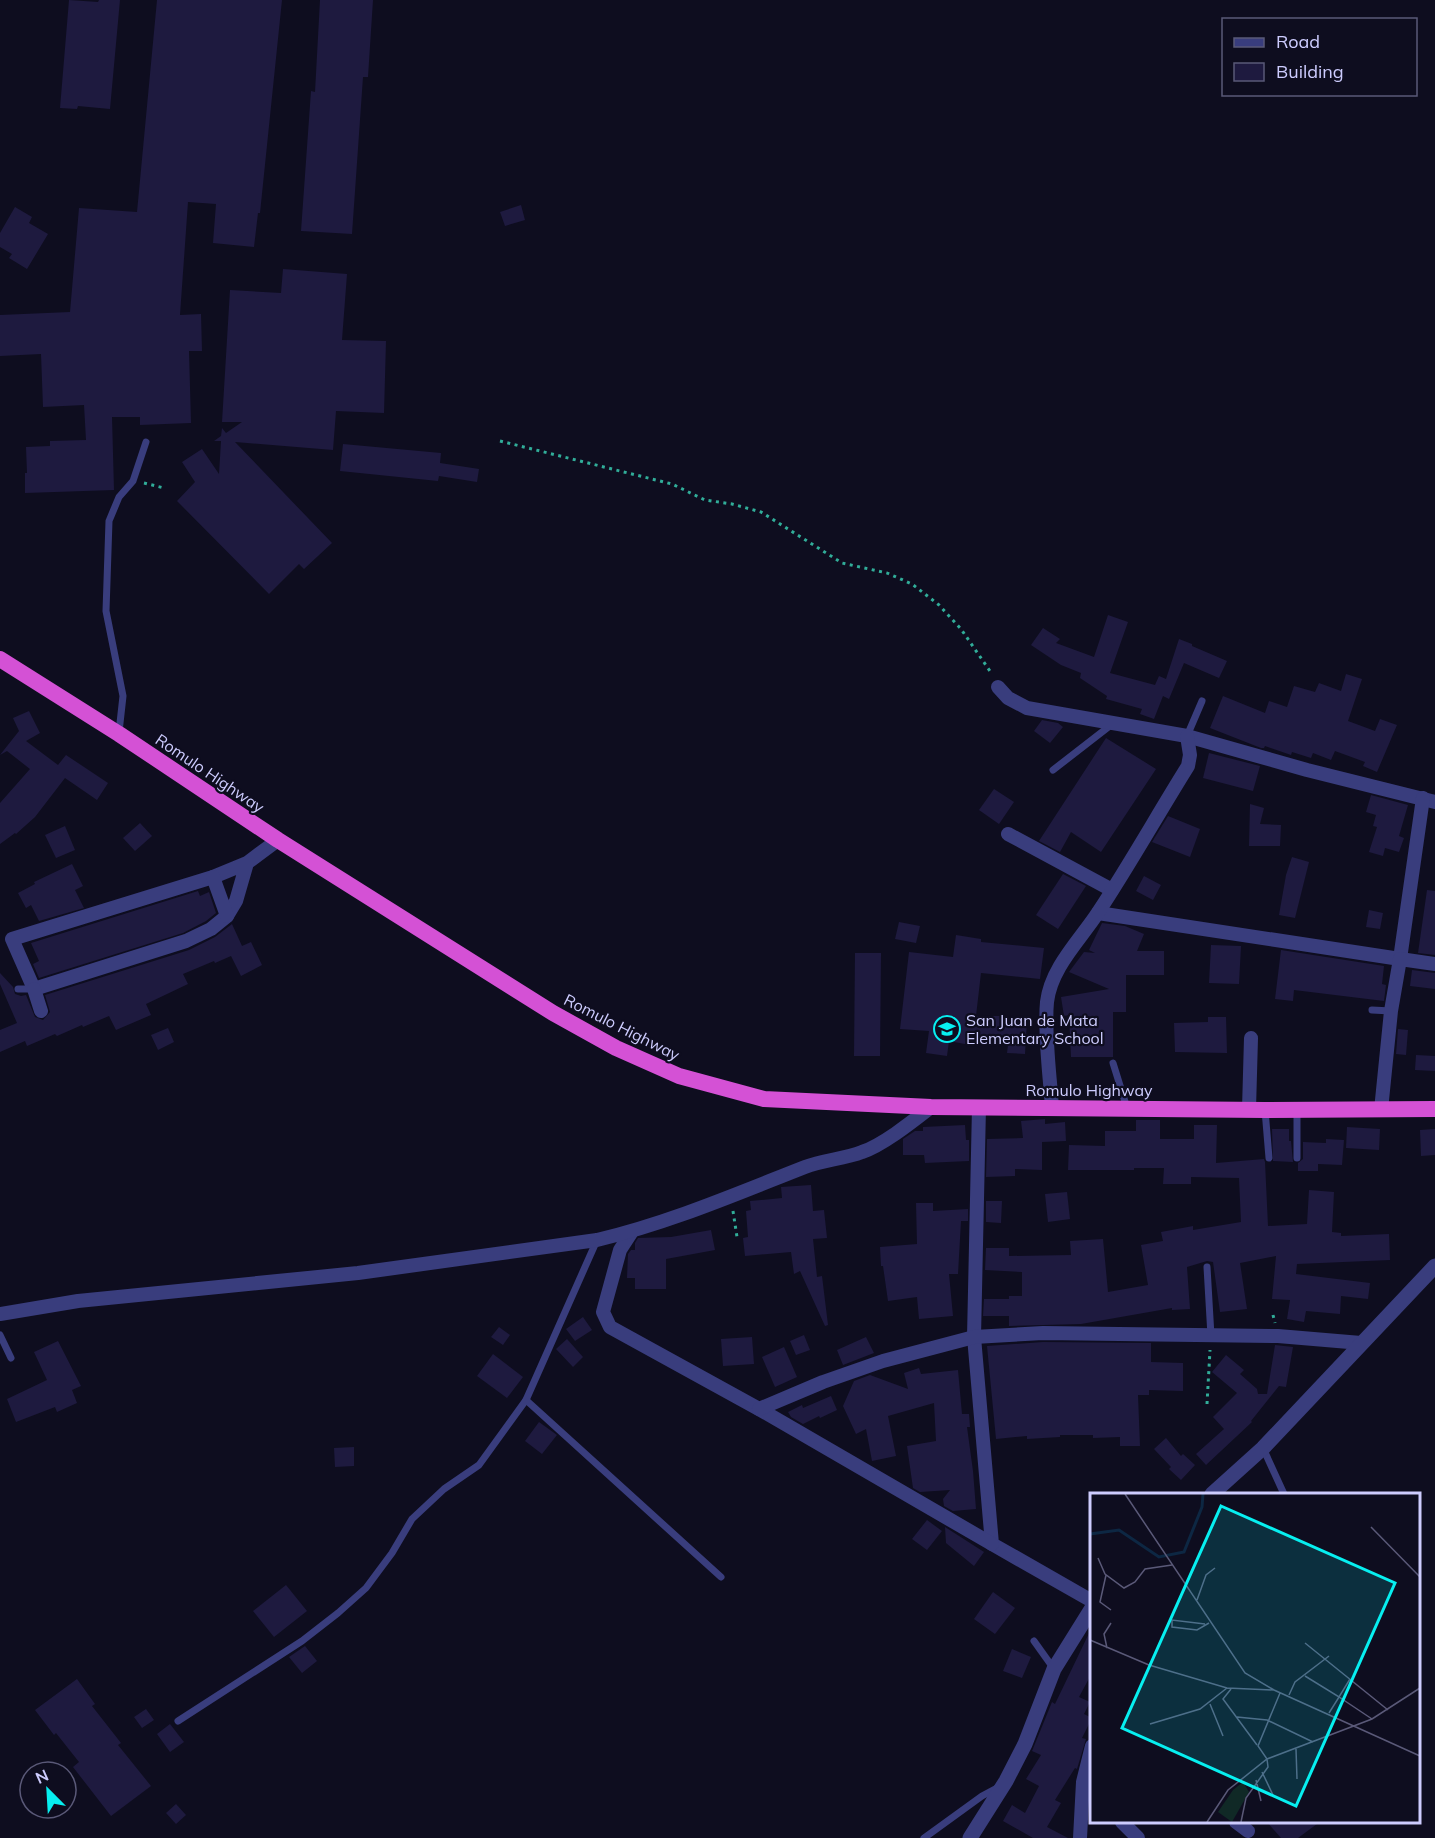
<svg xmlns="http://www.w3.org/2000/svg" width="1435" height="1838" font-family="Mulish,sans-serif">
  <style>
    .building { fill: #1e1a3f }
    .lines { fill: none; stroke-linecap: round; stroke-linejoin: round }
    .path { stroke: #31ad99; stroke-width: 3; stroke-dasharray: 3 4.5; stroke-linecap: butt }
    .service { stroke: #393d7d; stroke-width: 7 }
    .minor { stroke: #393d7d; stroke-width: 14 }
    .tertiary { stroke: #393d7d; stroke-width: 15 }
    .trunk { stroke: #d451d5; stroke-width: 16 }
    .labels { text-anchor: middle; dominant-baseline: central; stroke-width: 4.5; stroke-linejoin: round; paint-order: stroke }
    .street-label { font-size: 16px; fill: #cdccfe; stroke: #0e0d1f }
    .poi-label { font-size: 16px; fill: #cdccfe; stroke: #0e0d1f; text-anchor: start }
    .inset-river { fill: none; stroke: #0d2743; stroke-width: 3 }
    .inset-road { fill: none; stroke: #5a5978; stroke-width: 1.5 }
    .view { fill: #07eff0; fill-opacity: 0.15; stroke: #07eff0; stroke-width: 3 }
    .inset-edge { fill: none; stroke: #cdccfe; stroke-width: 3 }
  </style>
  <rect width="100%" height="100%" fill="#0e0d1f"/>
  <g class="building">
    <path d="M69,0l29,2 1,-2h21l-10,109 -32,-3 -1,3 -17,-1z"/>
    <path d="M157,0h125l-22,213h-2l-4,34 -41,-4 3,-39 -28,-2 -8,113 21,-1 1,37h-13l2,72 -51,2v-8h-28l2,73 -89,3v-20h2l-1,-26 24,-1v-5l36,-1 -2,-35 -41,2 -2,-53 -41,2v-41l70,-3 9,-104 58,4z"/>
    <path d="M320,0h53l-5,77h-5l-11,157 -51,-3 10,-140 4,1z"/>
    <path d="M521,205l4,15 -20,6 -5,-14z"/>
    <path d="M15,207l17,10 -3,6 19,11 -21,35 -18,-11 3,-4 -12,-7v-14z"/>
    <path d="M283,269l64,5 -5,66 44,1 -2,72 -48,-2 -3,39 -98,-8 97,101 -28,26 -5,-5 -30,30 -92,-93 18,-19 -13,-20 20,-13 17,25 2,-33h-7l7,-5 1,-8 4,5 16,-11h-20l8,-132 51,3z"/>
    <path d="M343,444l98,9 -1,10 39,6 -2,13 -38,-6 -1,5 -98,-10z"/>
    <path d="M1108,615l20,7 -18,51 45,12 4,-9 7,3 13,-40 13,5v2l35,15 -8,17 -35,-15 -15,36 -6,-3 -9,23 -14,-5 2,-5 -36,-10 1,-3 -27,-18 1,-5 -20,-8 -30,-20 12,-17 17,11 -4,4 38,14z"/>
    <path d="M1346,674l16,5 -14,42 27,10 5,-12 17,6 -20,47 -14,-6 2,-4 -30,-11 -4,9 -18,-7 -2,5 -19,-6 -1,3 -26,-9 -1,2h-3l-51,-20 13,-32 42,17 4,-12 18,6 7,-21 21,6 4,-9 22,8z"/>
    <path d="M29,711l11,22 -14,8 32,24 8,-10 42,28 -11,17 -32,-22 -30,39 -19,17 -1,-1 -15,11v-41l30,-34 -23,-18 -7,4 19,-24 -6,-13z"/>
    <path d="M1042,720l16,3 5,4 -13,16 -16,-12z"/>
    <path d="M1106,738l50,31 -55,83 -30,-20 -11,20 -21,-11z"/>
    <path d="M1209,753l51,13 -7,25 -50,-13z"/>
    <path d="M994,789l20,13 -15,22 -20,-14z"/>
    <path d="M1371,795l37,10 -9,31 5,2 -5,14 -14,-4 -2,8 -14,-4 8,-25 -4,-1 3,-11 -10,-3z"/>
    <path d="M1250,804l14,4 -4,16 21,1 -1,21h-31z"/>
    <path d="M1168,816l32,13 -10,28 -38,-15z"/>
    <path d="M140,823l12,13 -17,15 -12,-13z"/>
    <path d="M65,826l10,24 -19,8 -11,-23z"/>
    <path d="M1292,857l17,5 -14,56 -16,-3 7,-40z"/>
    <path d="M72,864l11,22 -8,4 9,18 -45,13 -8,-16 -5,3 -8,-15 17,-9 -1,-2z"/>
    <path d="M1063,874l23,12 -28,43 -22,-14z"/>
    <path d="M1144,876l17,9 -8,15 -17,-9z"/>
    <path d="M1427,890l8,1v64l-17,-2z"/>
    <path d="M198,891l2,5 9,-4 7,21 -10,8 -23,12 -144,45 -6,-14 6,-3 -8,-18z"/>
    <path d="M1369,910l14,3 -3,16 -14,-2z"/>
    <path d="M899,922l21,4 -4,17 -21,-4z"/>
    <path d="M1102,923l23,3 19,8 -7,17h27v24h-38v37h-13v45h-42l-2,-42 -5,1 -3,-19 48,-8 -40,-17 15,-20 11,1 -6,-3z"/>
    <path d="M232,924l10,22 9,-4 11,23 -21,11 -10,-20 -16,7 -1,-2 -31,13 5,10 -42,20 5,11 -35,15 -7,-14 -26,11 -1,-2 -25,11 -2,-2 -28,12 -2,-5 -25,11v-22l17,-7 -17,-39v-11l13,14 2,7 6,2 5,-1 9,22 8,3 7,-8 -5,-17 144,-45 26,-13z"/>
    <path d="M956,935l25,4v3l63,6 -4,31 -59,-6 -5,43h24v3l27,1 -2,34 -18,-1 1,-8h-38l-21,-4 -2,15 -21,-3 3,-22 -29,-2 9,-77 44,5z"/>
    <path d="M1211,945l30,1 -2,38 -30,-1z"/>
    <path d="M1281,950l103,16 -2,18 4,1 -2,16 -90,-11 -1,11 -18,-2z"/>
    <path d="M855,953h26l-1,103h-26z"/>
    <path d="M1412,970l23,3v16l-25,-3z"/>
    <path d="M1208,1017h18l1,36 -52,-1 -1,-29 34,-1z"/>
    <path d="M168,1028l6,14 -16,8 -7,-15z"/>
    <path d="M1398,1029l10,1 -2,25 -10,-1z"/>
    <path d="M1416,1055l19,1v15l-20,-1z"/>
    <path d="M1045,1119v5l20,-2 1,19 -24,1v28l-27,-1v7l-29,1 1,-38 36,-1 -2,-17z"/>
    <path d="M1136,1120h24v19h34v-14h23l-1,38 48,-4 1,3 3,64 39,-2 2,-34 25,2 -2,40 9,1v3l48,-2 1,26 -93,4 -1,10 74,9 -2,16 -27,-3 -1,18 -34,-3 -2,11 -17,-3 3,-19 -18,-1 4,-43 -36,7 7,46 -27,3 -7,-50 -6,-1 -20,6 3,42 -18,1v-2l-91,16 -72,2v-10h-26l1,-17h25v-3h13v-24l-37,-2 1,-22h23v8l62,-1 -1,-14 33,-2 5,53 40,-7 -7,-40 22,-4 -2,-9 32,-6v4l48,-8 -2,-44 -48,-1v7h-28l1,-16h-30v2h-66l1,-25 36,1v-15h31z"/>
    <path d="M965,1125l1,15h3v21l-44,2 -1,-8h-21v-16l12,-8h8v-4z"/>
    <path d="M1347,1127l33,2 -1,21 -33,-2z"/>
    <path d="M1272,1129h17v12h2l2,21 -20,-1z"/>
    <path d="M1435,1129v26l-14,1 -1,-26z"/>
    <path d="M1326,1139l18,1 -2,25 -24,-1v7h-20v-8l5,-4v-17l23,1z"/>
    <path d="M811,1185l2,26 11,-1 3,28 -14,1 4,38 5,-1 6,49 -3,1 -25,-55 -6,3 -3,-22 -46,4 -2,-18 5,-1 -2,-26 5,-1 -1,-9 32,-3 -1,-11z"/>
    <path d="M1067,1192l3,27 -22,3 -3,-28z"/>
    <path d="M986,1201h16l-1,22 -15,-1z"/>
    <path d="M916,1203h17v8l35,-2v12h-7l-3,53h-9l4,42 -34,3 -2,-22 -29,4 -5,-35h-2l-1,-19 37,-3z"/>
    <path d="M711,1230l4,20 -49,9v30h-31v-11h-8l1,-24 3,-4h4v-7l3,-5 33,-1z"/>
    <path d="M583,1317l9,13 -17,11 -9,-12z"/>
    <path d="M499,1327l11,8 -7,10 -12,-8z"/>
    <path d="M804,1335l6,15 -14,5 -6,-14z"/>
    <path d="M752,1337l2,27 -31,2 -2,-27z"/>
    <path d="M866,1337l8,16 -31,12 -6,-15z"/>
    <path d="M567,1339l16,18 -10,10 -17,-18z"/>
    <path d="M58,1341l23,45 -9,4 5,13 -20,9 -2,-5 -39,15 -9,-23 40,-19 -13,-28z"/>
    <path d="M1043,1342l108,1v19l32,1v28l-34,-1v5h-11l2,51h-20v-9l-27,1v-3h-33v2l-33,2v-3l-31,3 -9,-93z"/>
    <path d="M1275,1345l18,2 -7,40 -7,-1 -28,35 1,1 -46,43 -10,-11 28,-25 -11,-12 24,-24 -25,-21 14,-17 18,15 -4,4 17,15 1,5h9z"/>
    <path d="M784,1347l13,30 -22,10 -13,-30z"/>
    <path d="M493,1354l30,23 -16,21 -30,-22z"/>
    <path d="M919,1368l2,6 37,-4 4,44h7l1,13h-3l6,44 3,38 -23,2 -9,-5 -1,-7 7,-9 -30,2 -7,-4 -6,-42 29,-5 -2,-38 -46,13 8,40 -24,5 -6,-32 -10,5 -13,-28 11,-25 16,-6 38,14 -4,-16z"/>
    <path d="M831,1396l6,14 -17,8 -1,-2 -16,8 -12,-7 -3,-5 14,-7 1,3z"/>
    <path d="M539,1422l18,13 -15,19 -17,-13z"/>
    <path d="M1166,1438l15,18 2,-2 12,11 -14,15 -12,-11 2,-2 -17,-18z"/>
    <path d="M354,1447v19l-19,1 -1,-19z"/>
    <path d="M927,1520l15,11 -15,19 -15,-11z"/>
    <path d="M945,1527l39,25 -10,14 -28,-23z"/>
    <path d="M286,1585l21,26 -33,26 -21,-26z"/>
    <path d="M993,1592l22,16 -20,26 -21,-15z"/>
    <path d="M1092,1627v46l-13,24 11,5 -6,12 8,4 -10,20 4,1 -9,30 -2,-1 -20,32 6,3 -14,24 21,11h-35l-30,-17 9,-16 13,8 14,-27 -13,-7 15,-24 -9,-4 20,-49 3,2z"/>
    <path d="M305,1646l12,15 -15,12 -13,-16z"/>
    <path d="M1012,1649l19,8 -9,21 -19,-7z"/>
    <path d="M77,1679l18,25 -3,2 29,37 -3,2 33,41 -40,30 -38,-49 6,-5 -23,-29 -2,2 -19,-25z"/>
    <path d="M146,1709l8,11 -12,8 -8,-11z"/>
    <path d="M170,1724l14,18 -14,10 -13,-18z"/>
    <path d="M176,1804l10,11 -10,9 -10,-11z"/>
    <path d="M1266,1821h55l-23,17h-17z"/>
  </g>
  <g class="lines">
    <g class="path">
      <path d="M500,441l172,43 33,16 27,4 29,8 81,51 45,10 25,11 27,21 22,24 31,45"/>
      <path d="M144,483l20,5"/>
      <path d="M733,1211l4,26"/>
      <path d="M1273,1315l2,8"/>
      <path d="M1207,1404l3,-54"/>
    </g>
    <g class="service">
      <path d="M119,732l4,-36 -17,-85 3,-90 10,-24 14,-16 13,-39"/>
      <path d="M1187,736l15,-35"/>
      <path d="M1053,770l58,-45"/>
      <path d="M18,989h15"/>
      <path d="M1372,1010l19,1"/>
      <path d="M1113,1063l14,45"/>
      <path d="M1265,1110l4,48"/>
      <path d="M1297,1158v-48"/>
      <path d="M1207,1267l4,69"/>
      <path d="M0,1335l11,23"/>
      <path d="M526,1400l195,177"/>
      <path d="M1263,1448l21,46"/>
      <path d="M1034,1641l20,28"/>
      <path d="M178,1721l124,-80 36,-28 28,-25 26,-35 20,-34 32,-30 35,-24 47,-65 71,-160"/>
      <path d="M924,1838l58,-42 15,-8"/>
    </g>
    <g class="minor">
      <path d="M998,687l10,11 19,10 160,28 120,34 128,32"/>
      <path d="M1008,834l104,56"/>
      <path d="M247,863l-34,14 -201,62 22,50 152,-48 25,-12 16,-13 9,-15 11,-38 31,-23"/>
      <path d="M213,877l14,39"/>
      <path d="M1098,913l302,46 23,-161"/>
      <path d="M34,989l7,22"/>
      <path d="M979,1107l-5,230 18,207 100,57"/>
      <path d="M1052,1108c-2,-32 -8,-75 -5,-106 4,-35 34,-63 52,-91 31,-47 59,-97 89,-145l2,-11 -3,-19"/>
      <path d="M1249,1109l2,-71"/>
      <path d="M1381,1110l10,-99 9,-52 35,5"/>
      <path d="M631,1233l-11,17 -17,62 7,15 149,82 233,135"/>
      <path d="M0,1314l78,-13 280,-28 239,-33c72,-17 139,-46 208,-73 18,-7 39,-8 57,-15 21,-7 51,-31 69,-45"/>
      <path d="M759,1409l64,-27 60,-21 91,-24 69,-4 235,3 83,7"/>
      <path d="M1122,1822l16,16"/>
      <path d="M1236,1822l12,9"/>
      <path d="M1080,1838l3,-56 9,-36"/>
    </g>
    <g class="tertiary">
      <path d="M1212,1494l51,-46 172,-182"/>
      <path d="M970,1838l36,-57 19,-37 29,-75 38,-61"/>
    </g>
    <path class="trunk" d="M0,659l119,75 159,106 275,173 63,35 63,28 85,23 167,8 334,3 170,-1"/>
  </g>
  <defs>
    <symbol id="school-ring" viewBox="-11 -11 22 22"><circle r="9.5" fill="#0e0d1f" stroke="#07eff0" stroke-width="1.5"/><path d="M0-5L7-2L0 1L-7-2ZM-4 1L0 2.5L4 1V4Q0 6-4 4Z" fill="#07eff0"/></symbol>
  </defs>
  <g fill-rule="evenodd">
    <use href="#school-ring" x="932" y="1014" width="30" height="30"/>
  </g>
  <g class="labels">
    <g class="street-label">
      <text transform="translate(210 773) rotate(34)">Romulo Highway</text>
      <text transform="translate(622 1027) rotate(27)">Romulo Highway</text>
      <text x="1089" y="1090">Romulo Highway</text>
    </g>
    <g class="poi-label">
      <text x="966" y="1020">San Juan de Mata<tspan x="966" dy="18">Elementary School</tspan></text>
    </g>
  </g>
  <g transform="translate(1090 1493)">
    <rect width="330" height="330" fill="#0e0d1f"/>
    <path d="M153,289l6,10 -17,30 -14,-10 15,-22z" fill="#102926"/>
    <path class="inset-river" d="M0,41l29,-4 40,27 25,-5 18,-45 1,-13"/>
    <path class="inset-road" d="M35,1l120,179 29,17 146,66M281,34l49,50M8,65l7,16 19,14 11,-6 10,-13 27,-4M16,82l-6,27 11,8M107,107l9,-25 9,-7M115,131l-33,-4v7l25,3 12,-7M0,147l59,25 78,23 47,2M215,150l83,67M17,155l-3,-14 7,-11M215,183l34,21 11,-18M141,196l-8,10 34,46M199,202l6,-13 34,-26M120,211l13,32M239,220l10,-16 33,22M147,224l30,3 46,22M60,231l50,-15 27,-21M206,256l1,30M172,279l11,23M166,287l5,21M117,329l21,-32 39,-31 105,-40 48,-31M151,329l5,-24 22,-31 -1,-8 -9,-13 22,-53"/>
    <path class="view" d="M131,13l174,77 -99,223 -174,-78z"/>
    <rect width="330" height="330" class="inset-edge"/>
  </g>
  <rect x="1222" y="18" width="195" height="78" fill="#0e0d1f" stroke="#5a5978" stroke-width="1.5"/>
  <rect x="1234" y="38" width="30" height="9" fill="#393d7d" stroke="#5a5978" stroke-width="1.5"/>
  <text x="1276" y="48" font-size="18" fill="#cdccfe">Road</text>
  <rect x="1234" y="63" width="30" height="18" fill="#1e1a3f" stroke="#5a5978" stroke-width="1.5"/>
  <text x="1276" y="78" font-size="18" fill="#cdccfe">Building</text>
  <g transform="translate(48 1790) rotate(336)"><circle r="28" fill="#0e0d1f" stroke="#5a5978" stroke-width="1.5"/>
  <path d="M0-4.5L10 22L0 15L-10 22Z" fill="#07eff0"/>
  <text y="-9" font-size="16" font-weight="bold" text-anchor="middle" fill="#cdccfe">N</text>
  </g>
</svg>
